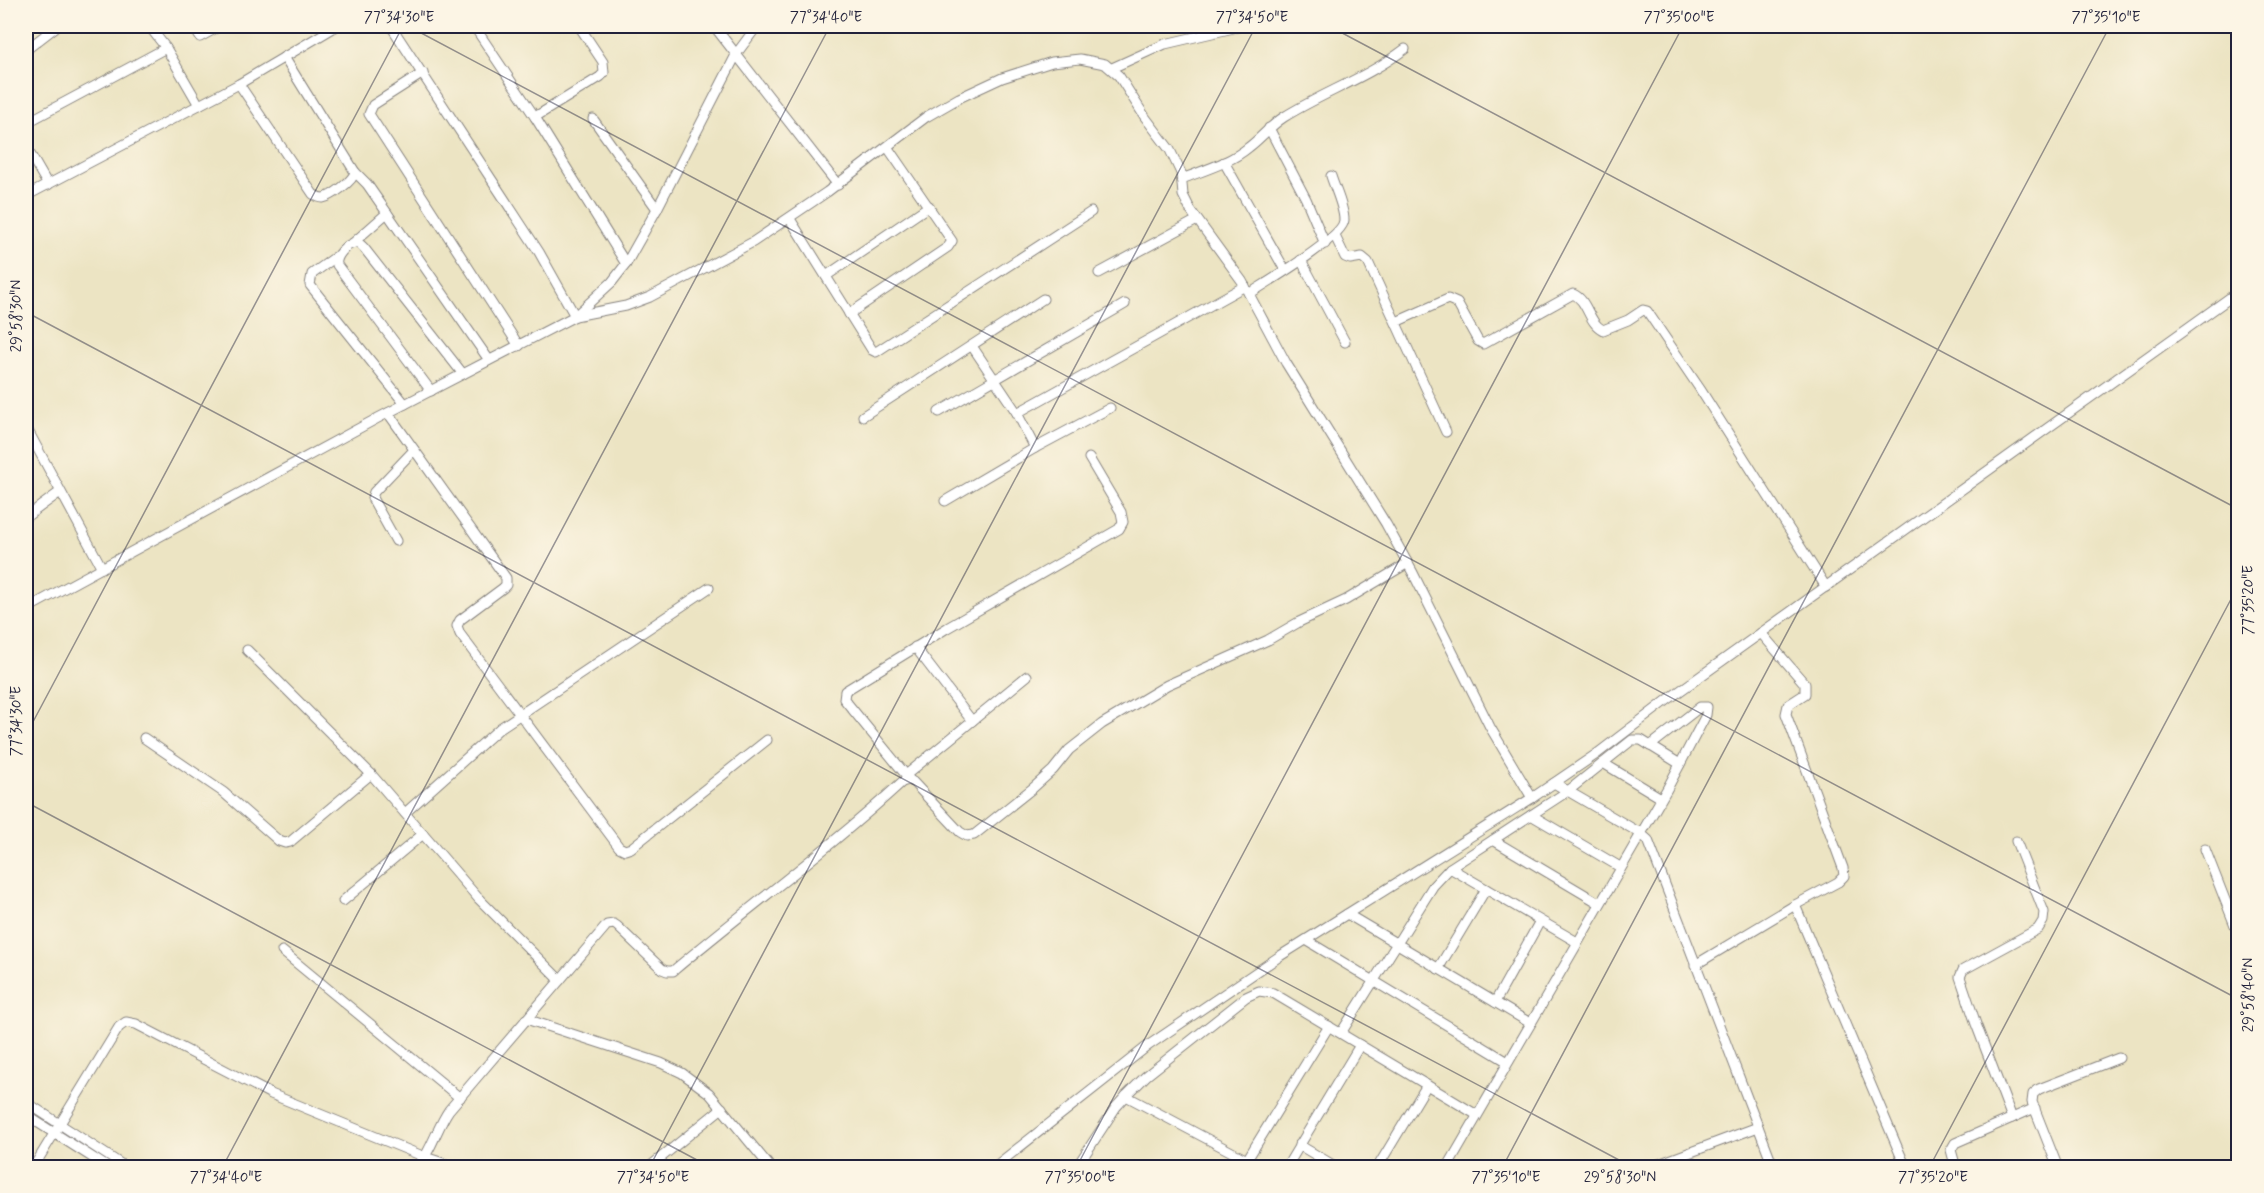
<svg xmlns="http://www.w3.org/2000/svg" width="2264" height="1193" font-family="Mynerve,sans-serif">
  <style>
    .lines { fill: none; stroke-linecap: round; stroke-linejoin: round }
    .minor-casing { stroke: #87837f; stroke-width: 11 }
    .minor { stroke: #fff; stroke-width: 9 }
    .ticks { fill: none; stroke: #22223b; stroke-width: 1.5; stroke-opacity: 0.45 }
    .neatline { fill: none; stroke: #22223b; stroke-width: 2 }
    .ticks-label { font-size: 15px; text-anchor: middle; fill: #22223b }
  </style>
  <rect width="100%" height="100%" fill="#fcf5e5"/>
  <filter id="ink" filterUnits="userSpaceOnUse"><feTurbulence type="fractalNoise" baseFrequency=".0167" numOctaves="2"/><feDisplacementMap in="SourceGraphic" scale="12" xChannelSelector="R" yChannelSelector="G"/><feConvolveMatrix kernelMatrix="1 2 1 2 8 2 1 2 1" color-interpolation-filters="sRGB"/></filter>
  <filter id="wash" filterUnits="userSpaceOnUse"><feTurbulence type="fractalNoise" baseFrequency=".008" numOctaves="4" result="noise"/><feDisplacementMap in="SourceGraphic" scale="24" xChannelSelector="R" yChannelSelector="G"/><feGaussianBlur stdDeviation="1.35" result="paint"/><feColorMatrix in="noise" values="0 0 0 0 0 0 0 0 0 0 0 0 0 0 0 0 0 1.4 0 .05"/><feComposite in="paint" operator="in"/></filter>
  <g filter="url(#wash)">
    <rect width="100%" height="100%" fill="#ece4c3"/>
  </g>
  <g filter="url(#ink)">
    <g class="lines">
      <defs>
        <g id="minor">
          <path d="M149,26l17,22 33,57"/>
          <path d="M193,26l7,11 20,-11"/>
          <path d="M391,26l148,226 36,64 51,-10 24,-9 103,-55 74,-50 99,-75 33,-19 43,-20 50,-16 28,-3 25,5 14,12 26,41 25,33 11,23 2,22 8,16 51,70 44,82 100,161 27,49 77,154 42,71"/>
          <path d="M474,26l61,91 91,147"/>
          <path d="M714,26l124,159"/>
          <path d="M26,50l31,-24"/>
          <path d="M1112,68l53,-24 77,-18"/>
          <path d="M423,73l-50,32 -4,9 150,232"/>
          <path d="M239,84l74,110c3,2 5,4 10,4 8,-1 30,-17 32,-26l-71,-115"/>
          <path d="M535,117l65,-40 4,-4 -1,-11 -24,-36"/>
          <path d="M593,119l64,90"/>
          <path d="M26,123l140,-75"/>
          <path d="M1269,128l37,71 19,45"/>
          <path d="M26,147l22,38"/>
          <path d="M1224,162l61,108"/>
          <path d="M355,172l12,12 122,176"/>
          <path d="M1182,179c22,-9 48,-16 67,-32 12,-9 21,-21 35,-30 40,-25 83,-39 121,-68"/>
          <path d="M26,196l213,-112 96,-57"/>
          <path d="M790,219l82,131 4,2 215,-140"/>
          <path d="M1335,236l10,21 5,2 12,-2 6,5 78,170"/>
          <path d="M353,243l34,-30"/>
          <path d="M337,256l-25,18 -2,11 95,119"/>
          <path d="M1301,260l44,82"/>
          <path d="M1099,273l98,-53"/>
          <path d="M826,276l103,-70"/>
          <path d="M1249,294c17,-11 95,-57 95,-74 0,-13 -9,-31 -13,-44"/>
          <path d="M849,314l99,-67 4,-6 -64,-93"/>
          <path d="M1396,322l52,-23 9,4 21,38 5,3 90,-50c15,6 15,29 30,36l25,-10 15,-10 4,1 53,78 126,198"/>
          <path d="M972,346l45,67 18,35"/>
          <path d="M431,391l-94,-126c-2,-8 9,-21 18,-22 4,-1 7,3 9,5l99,126"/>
          <path d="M939,412l186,-108"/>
          <path d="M388,413l118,165v7l-3,3 -43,32 -3,6 3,8 159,213 6,3 6,-2 136,-108"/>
          <path d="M1017,413l228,-127"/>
          <path d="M863,416l180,-117"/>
          <path d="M26,427l76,141"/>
          <path d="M945,501l90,-53 75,-40"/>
          <path d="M26,517l34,-25"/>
          <path d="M396,541l-24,-43 2,-6 40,-42"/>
          <path d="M26,609l352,-191 197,-102 37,-34 14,-18 31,-55 80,-156 20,-27"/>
          <path d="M915,647l57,74"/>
          <path d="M247,650l124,124 107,124 82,82"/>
          <path d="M144,738l79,54 56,49 6,2 5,-1 81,-68"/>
          <path d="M1603,763l58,35"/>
          <path d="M906,775l121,-99"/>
          <path d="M910,780l-66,-81 1,-8 102,-63 172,-99 4,-7 -2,-10 -32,-54"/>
          <path d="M1554,783l86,50 8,7 126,328"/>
          <path d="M405,813l95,-85 209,-140"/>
          <path d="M1531,815l89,52"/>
          <path d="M1493,840l106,63"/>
          <path d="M2205,849l33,84"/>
          <path d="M1450,868l127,74"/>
          <path d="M343,901l80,-67"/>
          <path d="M1795,905l111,263"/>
          <path d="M1347,914l183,109"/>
          <path d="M1306,940l202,122"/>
          <path d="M282,951l178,147"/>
          <path d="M1695,965l100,-60 43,-23 6,-6 -1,-8 -57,-154 2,-9 17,-11v-10l-44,-51"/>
          <path d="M1438,969l48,-80"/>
          <path d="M1495,1002l45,-81"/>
          <path d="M526,1019l135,44 21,10 27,20 62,75"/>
          <path d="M1341,1033l92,-147 17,-18 118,-77 64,-51h9l39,24"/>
          <path d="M1126,1096l121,64"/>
          <path d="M26,1102l101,66"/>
          <path d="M26,1115l83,53"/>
          <path d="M2012,1118l-36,-94 -16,-47 3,-7 75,-41 5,-8 1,-9 -28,-71"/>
          <path d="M1299,1145l39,23"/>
          <path d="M33,1168l86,-141 7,-5 10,2 135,70 154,63 33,11"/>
          <path d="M416,1168c16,-17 20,-39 33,-58l158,-185 7,-1 3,2 45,43 5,2h6c76,-64 156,-122 229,-189l6,-2 5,2 47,50 7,4 7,-1 59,-47 20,-18 16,-20 33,-26 65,-39 101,-45 31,-18 47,-22 62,-37"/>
          <path d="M648,1168l74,-60"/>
          <path d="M993,1168l156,-123 131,-89 252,-158 66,-45 72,-55 568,-406"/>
          <path d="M1076,1168l40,-61 10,-11 20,-20 100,-79 13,-6 14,2 204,122"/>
          <path d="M1242,1168l87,-142"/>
          <path d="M1286,1168l74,-123"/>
          <path d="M1377,1168l50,-83"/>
          <path d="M1447,1168l220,-379 39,-74 1,-8h-7l-50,39"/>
          <path d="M1648,1168l110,-41"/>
          <path d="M1956,1168l-5,-18 4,-7 80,-35"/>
          <path d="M2058,1168l-26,-66 1,-8 6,-5 80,-31"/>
        </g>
      </defs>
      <use href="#minor" class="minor-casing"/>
      <use href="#minor" class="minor"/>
    </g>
  </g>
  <path class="ticks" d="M408,26l1830,973M1329,26l909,483M26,312l1608,856M26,735l377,-709M26,802l686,366M222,1168l608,-1142M649,1168l607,-1142M1076,1168l607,-1142M1502,1168l608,-1142M1929,1168l309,-582"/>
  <rect width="2264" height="1193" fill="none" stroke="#fcf5e5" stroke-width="66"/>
  <rect x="33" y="33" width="2198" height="1127" class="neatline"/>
  <g class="ticks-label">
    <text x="399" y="22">77°34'30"E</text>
    <text x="826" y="22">77°34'40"E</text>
    <text x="1252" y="22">77°34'50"E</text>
    <text x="1679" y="22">77°35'00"E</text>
    <text x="2106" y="22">77°35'10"E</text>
    <text transform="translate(16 316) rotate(-90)" y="5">29°58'30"N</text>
    <text transform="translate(2248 600) rotate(-90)" y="5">77°35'20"E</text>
    <text transform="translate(16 721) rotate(-90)" y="5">77°34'30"E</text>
    <text transform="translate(2248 995) rotate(-90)" y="5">29°58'40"N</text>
    <text x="226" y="1182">77°34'40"E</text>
    <text x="653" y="1182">77°34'50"E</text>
    <text x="1080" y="1182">77°35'00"E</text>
    <text x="1506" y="1182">77°35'10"E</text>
    <text x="1620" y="1182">29°58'30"N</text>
    <text x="1933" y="1182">77°35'20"E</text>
  </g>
</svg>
